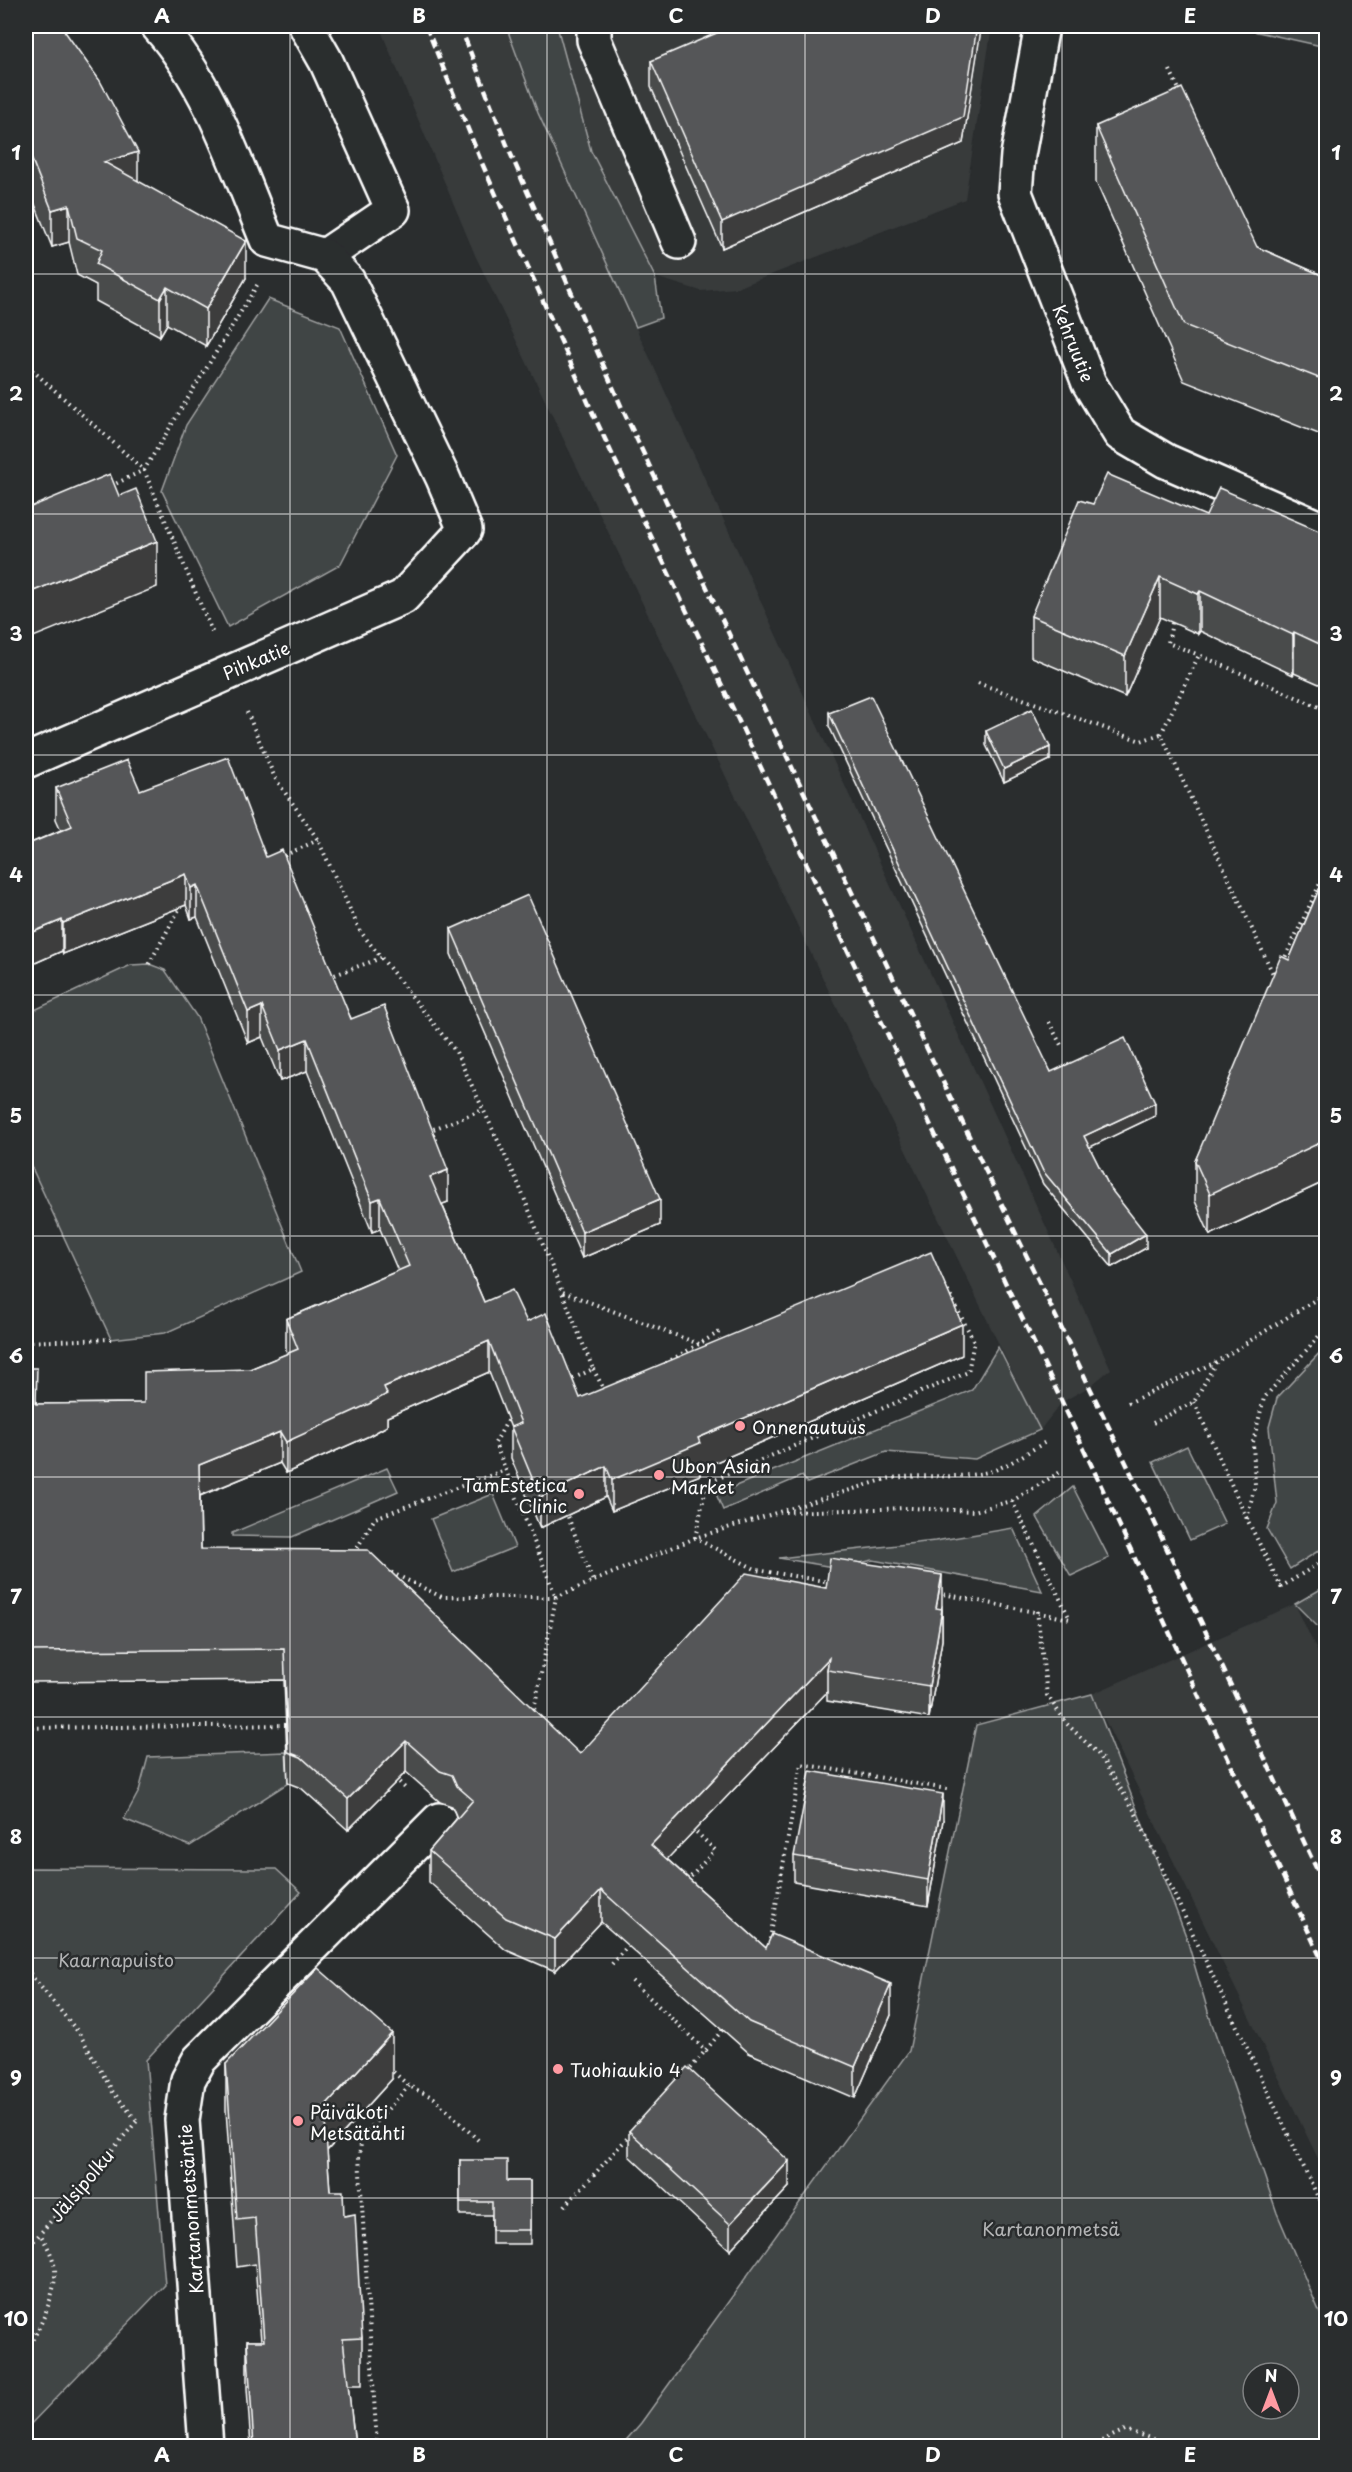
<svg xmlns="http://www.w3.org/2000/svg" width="1352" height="2472" font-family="'Playpen Sans',sans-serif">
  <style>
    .built { fill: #373a3b }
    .green { fill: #414445; stroke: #a0a2a2; stroke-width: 1.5; fill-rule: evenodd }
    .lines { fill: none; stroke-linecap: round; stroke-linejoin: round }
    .minor-casing { stroke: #fff; stroke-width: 38 }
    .path { stroke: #fff; stroke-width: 4; stroke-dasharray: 1.5 4.5; stroke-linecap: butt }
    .minor { stroke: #2a2d2e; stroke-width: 33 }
    .rail { stroke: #fff; stroke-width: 4.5; stroke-dasharray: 9 4.5; stroke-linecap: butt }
    .wall { fill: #494b4c; stroke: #fff; stroke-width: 1.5 }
    .shaded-wall { fill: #3c3d3e; stroke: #fff; stroke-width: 1.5 }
    .building { fill: #555758; stroke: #fff; stroke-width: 1.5 }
    .grid { fill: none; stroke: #fff; stroke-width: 1.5; stroke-opacity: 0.55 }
    .poi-dot { fill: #ff9aa2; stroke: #2a2d2e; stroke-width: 2 }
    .labels { text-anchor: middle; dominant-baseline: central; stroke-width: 5; stroke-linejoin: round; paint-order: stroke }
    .street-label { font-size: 18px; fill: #fff; stroke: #2a2d2e }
    .poi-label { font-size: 18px; fill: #fff; stroke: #2a2d2e; text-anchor: start }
    .park-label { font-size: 18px; fill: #b3b4b5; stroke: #2a2d2e }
    .neatline { fill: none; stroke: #fff; stroke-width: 2 }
    .grid-label { font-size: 20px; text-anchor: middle; font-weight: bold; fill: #fff }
  </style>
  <rect width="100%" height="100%" fill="#2a2d2e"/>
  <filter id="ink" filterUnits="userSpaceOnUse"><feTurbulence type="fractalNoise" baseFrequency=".0167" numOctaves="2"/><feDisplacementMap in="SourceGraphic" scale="12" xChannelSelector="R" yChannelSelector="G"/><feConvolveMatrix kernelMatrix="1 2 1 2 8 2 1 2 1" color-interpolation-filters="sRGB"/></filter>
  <g filter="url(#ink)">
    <g class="built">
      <path d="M379,26h127l32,87 573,1256 -22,18 -27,15 -22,28 -565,-1175z"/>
      <path d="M557,26h435l-27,173 -228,89 -36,3 -46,-14 -64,-126z"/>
      <path d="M1295,1604l31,66v505l-234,-481z"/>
    </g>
    <g class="green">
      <path d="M506,26h51l34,125 64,126 6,41 -25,9 -98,-214z"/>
      <path d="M1231,26h95v21z"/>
      <path d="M268,299l72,28 57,128 -57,110 -112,62 -66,-136 24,-66z"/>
      <path d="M149,964l16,6 32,47 104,255 -136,61 -54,6 -85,-184v-141l105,-49z"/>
      <path d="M1326,1346v200l-36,23 -23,-40 10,-26 -8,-76 8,-29z"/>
      <path d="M998,1347l42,83 -65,29 -89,-7 -79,31 -5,-7 -79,34 -7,-16 256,-104z"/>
      <path d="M1187,1446l38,78 -35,16 -37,-78z"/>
      <path d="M387,1468l11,23 -106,46 -60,-1v-3z"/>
      <path d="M1073,1487l36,71 -38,18 -34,-59z"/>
      <path d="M493,1494l22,53 -62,25 -22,-53z"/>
      <path d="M1013,1528l29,63 -169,-31 -34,8 -60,-10 156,-17z"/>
      <path d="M1326,1586v49l-31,-31z"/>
      <path d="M1092,1694l94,242 23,79 68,198 49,114v119h-705l20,-23 268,-372 67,-326zM1253,2373h36v36h-36z"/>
      <path d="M286,1752l2,31 -98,63 -66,-27 15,-28 9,-34z"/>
      <path d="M26,1868l250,1 25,23 -155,168 19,225 -139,144z"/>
    </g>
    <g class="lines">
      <defs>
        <g id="minor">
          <path d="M306,26l20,35 67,149 -68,46"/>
          <path d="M594,26v14l85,202"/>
          <path d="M1042,26l-24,129 -3,38 74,190 31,51 46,27 160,70"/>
          <path d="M26,761l377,-164 62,-67 -22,-52 -95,-197 -23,-25 -58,-16c-30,-73 -56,-154 -109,-214"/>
          <path d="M206,2446l-24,-326 6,-40 11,-20 240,-240"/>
        </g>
      </defs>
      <use href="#minor" class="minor-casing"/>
      <g class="path">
        <path d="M1170,70l11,24"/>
        <path d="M26,360l6,10 112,100 69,164"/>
        <path d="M111,486l33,-16 115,-188"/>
        <path d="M1172,623l-4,20 31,12"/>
        <path d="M978,683l163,58 20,-7 114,244"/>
        <path d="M247,712l28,66 43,62 42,91 96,121 62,131 75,186 -25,12"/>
        <path d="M1161,734l38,-79 127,55"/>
        <path d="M279,858l39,-18"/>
        <path d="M1283,962l43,-91"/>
        <path d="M149,964l33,-60"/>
        <path d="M329,977l52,-19"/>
        <path d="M1049,1022l13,25"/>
        <path d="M428,1131l55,-21"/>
        <path d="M945,1286l29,55 -6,31 -261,111 -12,55 191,-59c34,-6 68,1 102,-7 20,-5 40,-21 58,-30"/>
        <path d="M563,1292l136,52"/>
        <path d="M26,1342l85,-3"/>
        <path d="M666,1363l57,-33"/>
        <path d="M593,1369l12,22"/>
        <path d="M1194,1402l53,117 34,68 45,-28"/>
        <path d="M1128,1403l88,-41 110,-69"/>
        <path d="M1153,1423l41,-21 22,-40"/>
        <path d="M1012,1501l58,118"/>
        <path d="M785,1512l125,-4 64,3 38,-10 50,-30"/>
        <path d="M568,1517l25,64"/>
        <path d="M1247,1519l8,-34 -2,-43 11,-44 62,-70"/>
        <path d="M354,1553l21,-35 130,-48"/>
        <path d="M386,1570l56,27h114l-61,-154 14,-25"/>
        <path d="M938,1593l132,26"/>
        <path d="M1037,1611l10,84 20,29 33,32 34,54 192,404"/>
        <path d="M533,1715l23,-118 139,-59 62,32 73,12"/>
        <path d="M26,1728l263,-3"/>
        <path d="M395,1778l12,12"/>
        <path d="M687,1881l28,-31 -22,-21"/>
        <path d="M770,1939l31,-175 146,25"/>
        <path d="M612,1964l19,-22"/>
        <path d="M26,1969l53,64 34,59 24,29"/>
        <path d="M632,1981l75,71"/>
        <path d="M389,2068l20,18 25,12 45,43"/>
        <path d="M687,2073l37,-45"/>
        <path d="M565,2206l66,-72"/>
        <path d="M26,2250l111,-129"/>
        <path d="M26,2349c13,-16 31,-58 29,-80 -2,-13 -8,-24 -15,-35"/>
        <path d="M377,2446l-18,-289 3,-20 47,-51"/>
        <path d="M1091,2446l34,-16 49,16"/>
      </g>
      <use href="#minor" class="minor"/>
      <g class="rail">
        <path d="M426,26l55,135 114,257 467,984 264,567"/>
        <path d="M460,26l49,124 113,258 186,393 345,718 173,370"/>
      </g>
    </g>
    <g class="wall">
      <path d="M26,26l112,155 108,97 -40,68 -39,-22 -7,12 -64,-35v-16l-19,-10 -8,-33 -17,5 -26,-65z"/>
      <path d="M981,26l-18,117 -241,105 -71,-161v-26z"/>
      <path d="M1096,126l161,121 69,30v160l-142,-56 -88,-199z"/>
      <path d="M1093,504l113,12 120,18v153l-32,-14 -1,2 -93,-44 -2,3 -38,-17 -35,80 -94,-40v-41z"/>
      <path d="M829,713l222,359 104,44 -66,31 21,41 36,60 -34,19 -69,-83 -214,-458z"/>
      <path d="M986,731l64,29 -46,22 -18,-37z"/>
      <path d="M56,788l84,2 126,67 182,345 -6,2 42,98 43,20 53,76 382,-43 -262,114v6l-88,36 -6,-14 -66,31 -29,-70v-30l-22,-56 -102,45v9l-18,10 -83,37 -6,-10 -80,33 1,53 379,205 246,-166 116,18v34l-13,78 -102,-17v-9l-160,167 99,89 125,67 -36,83 -106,-45 -148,-131 -46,49 -49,-21 -77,-68v-31l28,-33 -5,-12 -12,-4 -34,-30 -58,58 -47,-42 -13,-5 -4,-103 -258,2v-314l11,36 107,-1 106,-34 37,-15 -1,-4v-31l112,-48 -18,-42 -8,3 -65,-161 -27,10 -18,-44 -14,6 -51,-126 -6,2 -5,-14 -123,49 -1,-3 -36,16v-122l35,-15 -5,-11z"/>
      <path d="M1326,873v308l-116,54 -15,-34v-40l94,-201z"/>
      <path d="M451,929l209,296 -78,33 -131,-304z"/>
      <path d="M943,1820l-15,86 -134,-24v-26z"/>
      <path d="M226,2064l166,15 -65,72 3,40 14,25 18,122v47h-14l7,61h-104l-4,-58v-47h14l-6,-77 -18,3 -11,-157z"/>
      <path d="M629,2131l160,56 -59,63 -101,-94z"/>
      <path d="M460,2160l47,21h23v63h-38v-29h-32z"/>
    </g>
    <g class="shaded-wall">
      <path d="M977,26h4v4l-18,113 -241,105v-26z"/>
      <path d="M138,152v37l-34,-27z"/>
      <path d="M69,205v37l-17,5v-37z"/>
      <path d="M246,241v37l-40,68v-37z"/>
      <path d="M167,287v37l-7,12v-37z"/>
      <path d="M157,541v46l-131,53v-46z"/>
      <path d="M1160,577v40l-35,80v-41z"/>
      <path d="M1200,591v40l-2,3v-40z"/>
      <path d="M1294,632v41l-1,2v-40z"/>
      <path d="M1050,747v13l-46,22v-13z"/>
      <path d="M186,874v31l-123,49v-31z"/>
      <path d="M197,885v32l-6,2v-31z"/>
      <path d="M62,920v31l-36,16v-32z"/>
      <path d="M262,1006v31l-14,6v-31z"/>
      <path d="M307,1039v32l-27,10v-31z"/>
      <path d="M1155,1103v13l-71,34v-14z"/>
      <path d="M1326,1111v70l-116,54v-41z"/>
      <path d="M448,1170v32l-18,7v-32z"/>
      <path d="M380,1198v31l-8,3v-31z"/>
      <path d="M660,1199v26l-78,33v-26z"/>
      <path d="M1146,1234v14l-34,19v-13z"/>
      <path d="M962,1324v31l-262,114v6l-88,36v-31l86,-42z"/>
      <path d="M489,1341v31l-102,45v9l-18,10 -83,37v-31l98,-55z"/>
      <path d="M280,1432v31l-81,33v-31z"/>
      <path d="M606,1466v31l-66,31v-31z"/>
      <path d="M942,1575v31l-6,34v-32z"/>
      <path d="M942,1609v31l-13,78v-32z"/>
      <path d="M829,1658l-2,12v22l-176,184v-31z"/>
      <path d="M406,1741v31l-58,58v-31z"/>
      <path d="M943,1794v26l-15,86v-26z"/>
      <path d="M601,1890v32l-46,49v-32z"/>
      <path d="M891,1984v31l-36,83v-31z"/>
      <path d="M392,2033v46l-68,75v-47z"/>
      <path d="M789,2161v26l-59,63v-26z"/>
    </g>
    <g class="building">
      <path d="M26,26h35l39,55 38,71 -34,10 142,79 -40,68 -39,-22 -7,12 -64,-35 6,-14 -25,-12 -8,-33 -17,5 -26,-65z"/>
      <path d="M733,26h244l-14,91 -241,105 -71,-161z"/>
      <path d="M1182,88l75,159 69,30v104l-142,-56 -88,-199z"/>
      <path d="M110,474l9,22 17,-7 21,52 -131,53v-85z"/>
      <path d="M1107,474l99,42 13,-28 107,46v113l-32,-15 -1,3 -93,-44 -2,3 -38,-17 -35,79 -94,-40 48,-116 14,4z"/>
      <path d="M871,696l180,376 74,-34 30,65 -71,33 26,52 36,46 -34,20 -69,-83 -214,-458z"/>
      <path d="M1032,709l18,38 -46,22 -18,-38z"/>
      <path d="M228,757l38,100 16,-7 69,169 33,-13 64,164 -18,7 54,125 28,-12 15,32 19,-9 34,85 351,-146 31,72 -264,114 2,5 -88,37 -6,-14 -66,31 -29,-70 10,-4 -32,-82 -105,46 3,7 -18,10 -83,38 -6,-10 -81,33 2,84 167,1 212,204 166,-181 80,15 4,-30 112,17 -6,33 6,1 -13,77 -102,-16 2,-12 -178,187 115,103 6,-14 119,50 -36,83 -106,-45 -148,-132 -46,49 -49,-21 -77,-67 44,-51 -16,-14 -5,-11 -12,-4 -34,-30 -58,58 -47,-42 -13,-5 -4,-103 -258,2v-283h11l-1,36 108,-1v-31l106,-3 48,-20 -12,-30 123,-53 -29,-68 -8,3 -65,-162 -27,11 -18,-44 -14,6 -51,-127 -6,3 -5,-14 -123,49 -1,-3 -36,15v-90l46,-19 -16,-38 71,-28 13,30z"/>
      <path d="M1326,873v238l-3,10 3,8v11l-116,54 -15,-33 86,-205 8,4z"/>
      <path d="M528,895l132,304 -78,33 -131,-303z"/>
      <path d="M810,1771l133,23 -15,86 -134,-24z"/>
      <path d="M318,1968l74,65 -68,74 6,84h13l1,25 11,-2 7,124 -19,1 12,107h-101l-7,-105h17l-9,-123 -18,2 -11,-156z"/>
      <path d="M687,2067l102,94 -59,63 -101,-93z"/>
      <path d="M460,2160h47v21h23v49h-38v-28h-32z"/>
    </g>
  </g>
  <path class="grid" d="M290,26v2420M547,26v2420M805,26v2420M1062,26v2420M26,274h1300M26,514h1300M26,755h1300M26,995h1300M26,1236h1300M26,1477h1300M26,1717h1300M26,1958h1300M26,2198h1300"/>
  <g class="poi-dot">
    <circle cx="740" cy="1426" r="6"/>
    <circle cx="659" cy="1475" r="6"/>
    <circle cx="579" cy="1494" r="6"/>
    <circle cx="558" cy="2069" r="6"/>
    <circle cx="298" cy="2121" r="6"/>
  </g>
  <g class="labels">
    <g class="street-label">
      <text transform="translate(1074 343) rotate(68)">Kehruutie</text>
      <text transform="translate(256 660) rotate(-23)">Pihkatie</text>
      <text transform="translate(81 2185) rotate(-50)">Jälsipolku</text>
      <text transform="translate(190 2209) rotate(-94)">Kartanonmetsäntie</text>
    </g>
    <g class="poi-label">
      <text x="752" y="1426">Onnenautuus</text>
      <text x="671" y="1465">Ubon Asian<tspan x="671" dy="21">Market</tspan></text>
      <text x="567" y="1484" text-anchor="end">TamEstetica<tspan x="567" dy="21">Clinic</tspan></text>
      <text x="570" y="2069">Tuohiaukio 4</text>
      <text x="310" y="2111">Päiväkoti<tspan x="310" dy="21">Metsätähti</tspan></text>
    </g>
    <g class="park-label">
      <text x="116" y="1959">Kaarnapuisto</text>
      <text x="1051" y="2228">Kartanonmetsä</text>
    </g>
  </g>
  <rect width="1352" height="2472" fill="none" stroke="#2a2d2e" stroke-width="66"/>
  <g transform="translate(1271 2391)"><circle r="28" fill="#2a2d2e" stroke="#7f8182" stroke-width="1.5"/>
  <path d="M0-4.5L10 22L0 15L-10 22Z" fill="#ff9aa2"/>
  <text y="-9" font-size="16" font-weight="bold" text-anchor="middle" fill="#ffffff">N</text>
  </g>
  <rect x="33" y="33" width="1286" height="2406" class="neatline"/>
  <g class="grid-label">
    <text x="162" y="23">A</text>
    <text x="419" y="23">B</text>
    <text x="676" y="23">C</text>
    <text x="933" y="23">D</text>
    <text x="1190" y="23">E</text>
    <text x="16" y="160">1</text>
    <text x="1336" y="160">1</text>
    <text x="16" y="401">2</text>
    <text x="1336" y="401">2</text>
    <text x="16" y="641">3</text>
    <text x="1336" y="641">3</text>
    <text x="16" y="882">4</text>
    <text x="1336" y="882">4</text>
    <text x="16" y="1123">5</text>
    <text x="1336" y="1123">5</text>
    <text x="16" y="1363">6</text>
    <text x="1336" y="1363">6</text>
    <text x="16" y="1604">7</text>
    <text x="1336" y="1604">7</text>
    <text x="16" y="1844">8</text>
    <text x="1336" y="1844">8</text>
    <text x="16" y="2085">9</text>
    <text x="1336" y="2085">9</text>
    <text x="16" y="2326">10</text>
    <text x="1336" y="2326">10</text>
    <text x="162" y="2462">A</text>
    <text x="419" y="2462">B</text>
    <text x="676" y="2462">C</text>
    <text x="933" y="2462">D</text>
    <text x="1190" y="2462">E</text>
  </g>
</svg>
